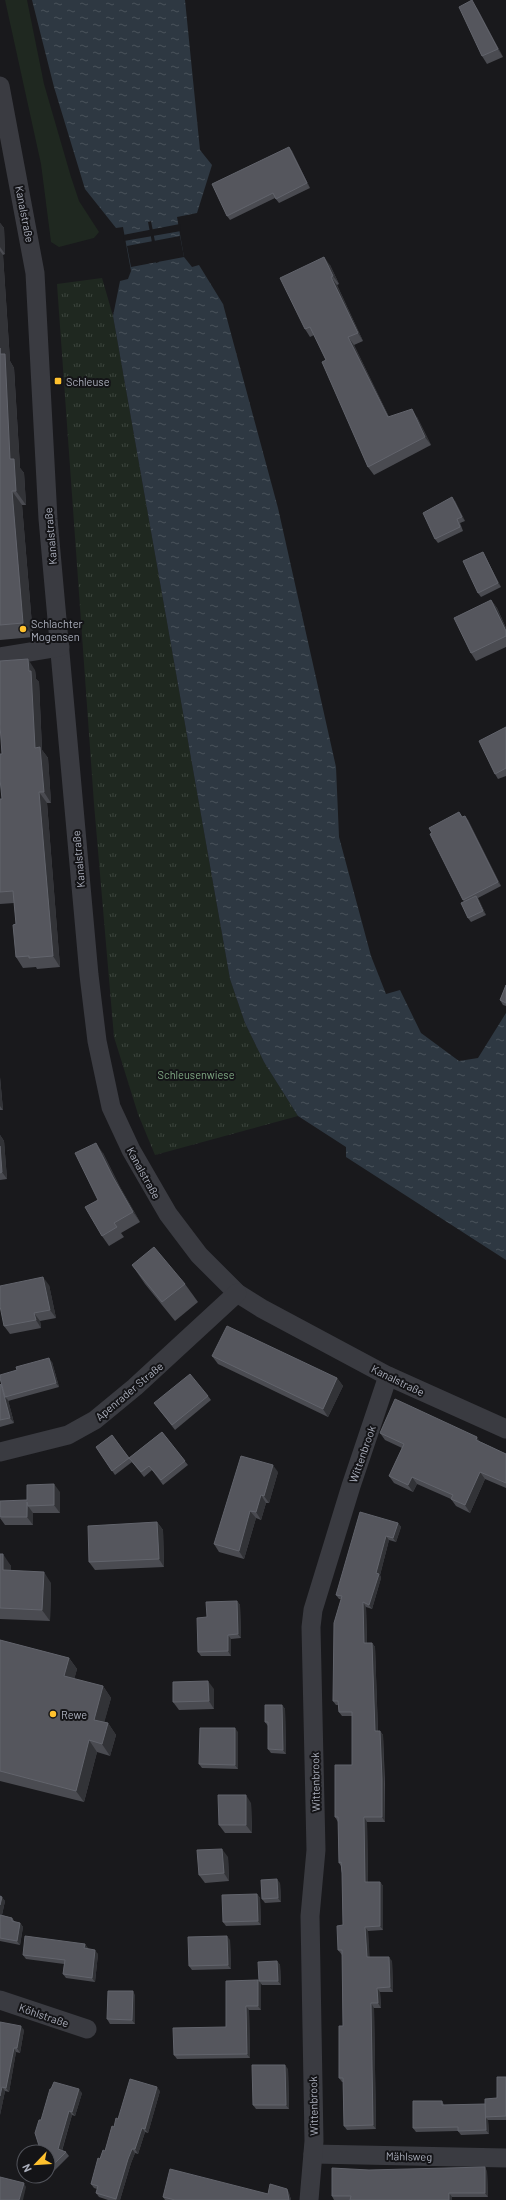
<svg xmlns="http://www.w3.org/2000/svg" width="506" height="2200" font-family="Barlow,sans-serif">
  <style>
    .grass { fill: #1f2820 }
    .park { fill: url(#park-tufts) }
    .water { fill: url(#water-ripples); fill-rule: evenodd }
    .pier { fill: #19191c }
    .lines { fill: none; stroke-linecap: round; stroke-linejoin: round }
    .street { stroke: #3a3b41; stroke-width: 19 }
    .wall { fill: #4a4b51 }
    .shaded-wall { fill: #323337 }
    .building { fill: #55565d; stroke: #62646c }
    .poi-dot { fill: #ffc12e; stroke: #141417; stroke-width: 1.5 }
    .labels { text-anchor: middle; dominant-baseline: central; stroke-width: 4; stroke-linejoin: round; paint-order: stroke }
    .street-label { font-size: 11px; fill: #abafbc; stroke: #141417 }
    .poi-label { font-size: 11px; fill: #abafbc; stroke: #141417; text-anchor: start }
    .park-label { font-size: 11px; fill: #80a984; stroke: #141417 }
  </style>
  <defs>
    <pattern id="park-tufts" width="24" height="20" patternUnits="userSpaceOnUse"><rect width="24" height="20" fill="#1f2820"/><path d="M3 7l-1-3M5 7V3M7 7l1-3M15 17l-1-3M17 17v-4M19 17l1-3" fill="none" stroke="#3d453e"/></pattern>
    <pattern id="water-ripples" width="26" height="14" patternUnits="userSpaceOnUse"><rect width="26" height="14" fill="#2e3842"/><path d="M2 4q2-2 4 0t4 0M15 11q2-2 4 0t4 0" fill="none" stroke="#4a525b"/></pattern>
  </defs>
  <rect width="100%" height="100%" fill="#19191c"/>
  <path class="grass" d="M5,0h22l17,84 27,93 8,24 20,31 -5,6 -35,9 -8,-5 -10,-78z"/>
  <path class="park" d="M102,278l11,38 117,663 15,44 19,39 34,54 -143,39 -17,-41 -24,-77 -20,-233 -37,-520z"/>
  <path class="water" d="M32,0h153l15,150 12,15 -15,48 -20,4 7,40 8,10 7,-2 24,39 55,204 58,259 3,70 32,119 15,38 14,-4 21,43 38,28 19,-3 28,-45v247l-160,-103v-10l-48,-31 -34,-54 -19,-39 -15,-44 -117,-663 7,-35 8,-2 3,-8 -8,-44 -7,1 -31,-39 -31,-102zM151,221l8,41 -3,1 -8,-41z"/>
  <g class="pier">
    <path d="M180,224l1,7 -57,10 -1,-6z"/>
    <path d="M180,236l4,21 -53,10 -4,-21z"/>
  </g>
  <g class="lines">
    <g class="street">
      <path d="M0,86l35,187 13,246 41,456 8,66 14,66 20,43 37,64 31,41 38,38 24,15 127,68 118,53"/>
      <path d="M0,657l60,-10"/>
      <path d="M0,1452l68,-17 27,-15 40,-33 102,-94"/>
      <path d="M0,2000l87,29"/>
      <path d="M313,2154l193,4"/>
      <path d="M309,2200l5,-59 -4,-225 6,-66 -5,-223 2,-17 38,-124 37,-110"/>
    </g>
  </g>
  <g class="wall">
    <path d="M477,8l26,49 -16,7 -5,-8z"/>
    <path d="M289,147l3,4 18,37 -31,15 -4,-5 -45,22 -3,-4z"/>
    <path d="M0,223l4,5 1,26 -2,1 7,106 4,7 6,100 4,5 2,32h-4l11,132 -33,3z"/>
    <path d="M330,265l9,19 -2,1 26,56 -9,4 35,72h28l14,28 -57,30 -6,-8 -42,-107 -12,-25 -4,2 -5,-8z"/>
    <path d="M455,501l10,20 -5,2 3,8 -25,12 -3,-4z"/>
    <path d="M483,552l2,4 16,31 -20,10 -3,-4z"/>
    <path d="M491,600l6,8 9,20v19l-30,14 -5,-8z"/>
    <path d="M35,670l1,9 3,3 3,68 6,8 3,45h-4l13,164 -23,2 -1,-2 -13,1 -7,-11v-33l-2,-21 -14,1v-105h2v-45z"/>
    <path d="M506,727v49l-8,3 -3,-5z"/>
    <path d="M462,817l6,3 33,66 -23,12 8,17 -15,7 -3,-4 -3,-16 -2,-2z"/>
    <path d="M506,985v21l-3,-1 -3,-5z"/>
    <path d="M0,1077l3,33h-3z"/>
    <path d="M0,1135l4,6 3,38 -7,1z"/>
    <path d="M103,1153l17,34 20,35 -19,11 3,4 -15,9 -7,-10 -4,-36z"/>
    <path d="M132,1265l53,19 13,18 -23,19 -30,-37z"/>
    <path d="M49,1285l7,33 -16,3 1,7 -31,6 -6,-8z"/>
    <path d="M212,1356l125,22 6,8 -15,31 -110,-53z"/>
    <path d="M52,1362l7,25 -51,14v-1l6,23 -14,4v-42l1,-1 1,2z"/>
    <path d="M208,1396l3,4 -36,30 -21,-27z"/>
    <path d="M162,1432l26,33 -25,20 -11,-15 -8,7 -15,-19z"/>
    <path d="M380,1433l101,9 25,12v34l-21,-9 -15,34 -14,-7 -5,-7 -34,-15 -4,8 -19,-9 -5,-7 13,-28 -17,-8z"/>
    <path d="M112,1435l20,27 -17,13 -19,-28z"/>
    <path d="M278,1472l-9,31h-3l-5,17 -5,-2 -12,41 -25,-7 -5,-8z"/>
    <path d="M60,1492v21h-27v12h-28l-5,-7 27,-18z"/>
    <path d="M157,1522l6,8 1,37 -69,3 -6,-8z"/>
    <path d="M398,1523l3,4 -5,15 -7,-2 -9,35 1,3 -9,31 -6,-2 1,36h5l3,4 3,84h2l3,4 2,48v39h-18l1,60h12l3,4v44l-15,1 1,26 23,4 1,31h-13l1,16h-7l2,121 -29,1 -3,-4 -1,-44h-1l-3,-4 4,-52 -1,-71 -4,-5 5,-25 -1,-52 -1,-7 -2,-3 -1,-41 -3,-5 17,-52v-49h-10l-3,-4 -1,-7h-2l-3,-4 8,-102h-2l-3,-4z"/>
    <path d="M0,1554l11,12v5l40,12 -1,38 -50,-2z"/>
    <path d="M237,1601l3,4 1,33 -10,1v17h-30l-3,-4 9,-35z"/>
    <path d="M0,1640l69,18 8,11 -3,10 29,7 8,12 -7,24 4,1 8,12 -6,21 -13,-4 -13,50 -84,-21z"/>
    <path d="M214,1689v20l-35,1 -6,-8z"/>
    <path d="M282,1705l3,4 1,45 -15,-1 -3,-4v-23l-3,-4z"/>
    <path d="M238,1732v37l-36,-1 -3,-4z"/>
    <path d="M251,1803l1,30h-27l-6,-8z"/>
    <path d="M228,1857l1,24 -24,2 -6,-8z"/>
    <path d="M280,1883l1,19 -16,1 -3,-4z"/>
    <path d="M257,1894l3,4 1,27 -35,1 -3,-4z"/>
    <path d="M0,1896l5,5 -3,14 10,3 3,4 5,1 3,4 -3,18 -20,-4z"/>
    <path d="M230,1940l1,29 -39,1 -3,-4z"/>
    <path d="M85,1944l3,5 10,5 -3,28 -29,-4 -3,-4 1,-10 -38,-5 -3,-4z"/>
    <path d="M277,1961l3,4 1,20h-19l-3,-4z"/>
    <path d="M258,1980l3,4v26h-12l1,48 -73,1 -3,-4 52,-28z"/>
    <path d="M135,1995v29h-25l-3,-5z"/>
    <path d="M0,2022l24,8 -4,23 -4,-1 -7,40 -4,-1 -5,24z"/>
    <path d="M288,2069l1,40h-33l-3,-4z"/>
    <path d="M506,2077v43h-18l1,14 -28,1 -3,-4 -42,1 -3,-4 29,-27 2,4 41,-1 12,-6z"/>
    <path d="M51,2089l31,4 -7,23 -3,-1 -10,36 4,1 3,4 -19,19 -2,-3v-20z"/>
    <path d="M160,2091l-12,42 -3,-1 -7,22 -3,-1 -4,10 -11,37h-12l-9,-3 -3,-4 1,-4 -3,-1 -3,-4 9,-25 5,-8 9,-24 4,-8z"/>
    <path d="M369,2170l118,1 1,26h-36v3h-118l-2,-4z"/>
    <path d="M287,2189l2,4 2,7h-126l-2,-3 105,-3z"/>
  </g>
  <g class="shaded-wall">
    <path d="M472,0l5,8 26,49 -5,-8z"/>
    <path d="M289,147l3,4 18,37 -3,-5z"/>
    <path d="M0,223l4,5 1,26 -5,-7z"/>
    <path d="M0,251l3,4 7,106 4,7 6,100 4,5 2,32 -10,-14 -6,-32 -10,-111z"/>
    <path d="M324,257l6,8 9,19 -6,-8z"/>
    <path d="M331,277l6,8 26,56 -5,-8z"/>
    <path d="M348,337l6,8 39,80 -5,-8z"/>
    <path d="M412,409l5,8 14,28 -6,-8z"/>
    <path d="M12,491l10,14 11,132 -10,-14z"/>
    <path d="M452,497l3,4 10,20 -3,-4z"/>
    <path d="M483,552l2,4 16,31 -3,-4z"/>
    <path d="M491,600l6,8 9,20v3z"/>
    <path d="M28,659l7,11 1,9 3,3 3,68 6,8 3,45 -7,-11 -9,-44z"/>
    <path d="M39,792l8,11 13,164 -7,-11z"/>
    <path d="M465,816l3,4 33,66 -3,-4z"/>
    <path d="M476,896l3,4 7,15 -3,-4z"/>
    <path d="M0,1077l3,33 -3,-4z"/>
    <path d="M0,1135l4,6 3,38 -5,-7 -2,-26z"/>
    <path d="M96,1143l7,10 17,34 20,35 -7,-10 -20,-35z"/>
    <path d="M43,1277l6,8 7,33 -6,-8z"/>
    <path d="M34,1313l6,8 1,7 -5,-8z"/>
    <path d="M49,1358l3,4 7,25 -3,-4z"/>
    <path d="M337,1378l6,8 -15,31 -5,-8z"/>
    <path d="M1,1384l4,6v7l3,3 6,23 -4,-5z"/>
    <path d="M477,1437l5,8 -6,-5z"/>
    <path d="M273,1465l5,7 -9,31 -5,-7z"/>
    <path d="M480,1472l5,7 -15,34 -5,-8z"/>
    <path d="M412,1477l5,7 -4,8 -5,-7z"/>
    <path d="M54,1484l6,8v21l-6,-8z"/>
    <path d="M261,1495l5,8 -5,17 -5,-8z"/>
    <path d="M28,1506l5,7v12l-6,-8z"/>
    <path d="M250,1511l6,7 -12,41 -5,-8z"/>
    <path d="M157,1522l6,8 1,37 -5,-8z"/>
    <path d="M398,1523l3,4 -5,15 -3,-4z"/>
    <path d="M386,1536l3,4 -9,35 1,3 -9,31 -3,-4 7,-32z"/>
    <path d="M3,1554l8,12v16l-8,-12z"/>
    <path d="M44,1572l7,11 -1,38 -8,-11z"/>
    <path d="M237,1601l3,4 1,33 -3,-4z"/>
    <path d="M363,1602l3,5 1,40 -3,-4z"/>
    <path d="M228,1635l3,4v17l-3,-5z"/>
    <path d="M372,1643l3,4 3,88 -3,-4z"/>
    <path d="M69,1658l8,11 -5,19 -8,-12z"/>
    <path d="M208,1681l6,8v20l-5,-8z"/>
    <path d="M103,1686l8,12 -9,33 -8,-11z"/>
    <path d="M282,1705l3,4 1,45 -3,-4z"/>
    <path d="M108,1723l8,12 -6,21 -8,-12z"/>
    <path d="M235,1728l3,4v37l-3,-4z"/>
    <path d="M380,1731l3,4 2,87 -3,-5z"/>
    <path d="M89,1740l8,12 -13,50 -8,-11z"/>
    <path d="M246,1795l5,8 1,30 -6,-8z"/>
    <path d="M364,1817l3,5 1,64 -3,-4z"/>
    <path d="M222,1849l6,8 1,24 -5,-8z"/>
    <path d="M277,1879l3,4 1,19 -3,-4z"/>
    <path d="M380,1882l3,4v44l-3,-4z"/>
    <path d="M257,1894l3,4 1,27 -3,-4z"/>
    <path d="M2,1897l3,4 -4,18 -1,-1v-13z"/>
    <path d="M20,1923l3,4 -3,18 -3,-4z"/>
    <path d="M365,1927l3,4 2,30 -3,-4z"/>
    <path d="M227,1936l3,4 1,29 -3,-4z"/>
    <path d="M85,1944l3,4 -1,4 -3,-4z"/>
    <path d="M95,1950l3,4 -3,28 -3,-4z"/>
    <path d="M389,1957l3,4 1,31 -3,-5z"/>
    <path d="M277,1961l3,4 1,20 -3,-4z"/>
    <path d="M258,1980l3,4v26l-3,-4z"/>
    <path d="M377,1988l3,4 1,16 -3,-5z"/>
    <path d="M133,1991l2,4v29l-3,-4z"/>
    <path d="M371,2003l3,5 2,121 -3,-4z"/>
    <path d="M246,2006l3,4 1,48 -3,-4z"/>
    <path d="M21,2026l3,4 -4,23 -3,-5z"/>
    <path d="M14,2048l2,4 -7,40 -3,-4z"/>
    <path d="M285,2065l3,4 1,40 -3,-4z"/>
    <path d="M2,2087l3,4 -5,24v-19z"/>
    <path d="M157,2087l3,4 -12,42 -3,-4z"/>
    <path d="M79,2089l3,4 -7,23 -3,-4z"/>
    <path d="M69,2111l3,4 -11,38 -3,-4z"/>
    <path d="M485,2117l3,3 1,14 -3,-4z"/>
    <path d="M142,2128l3,4 -7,22 -3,-5z"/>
    <path d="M132,2149l3,4 -4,10 -11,37h-3l-1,-1 12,-40z"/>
    <path d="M485,2167l2,4 1,26 -3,-4z"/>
    <path d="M24,2183l2,4 -3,13h-4z"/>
    <path d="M287,2189l2,4 2,7h-2z"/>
    <path d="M449,2193l3,4v3h-3z"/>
  </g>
  <g class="building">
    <path d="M472,0l26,49 -16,7 -23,-49z"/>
    <path d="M289,147l18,36 -31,16 -3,-6 -46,23 -15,-32z"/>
    <path d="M324,257l9,19 -2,1 27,56 -10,4 40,80 24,-8 13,28 -57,30 -46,-105 4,-2 -16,-33 -5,2 -25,-51z"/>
    <path d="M0,348v6h5l5,105h4l2,32h-4l11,132 -23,2z"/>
    <path d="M452,497l10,20 -5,2 3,8 -25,12 -12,-26z"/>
    <path d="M483,552l15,31 -20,10 -15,-32z"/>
    <path d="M491,600l15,31v5l-35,17 -17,-35z"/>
    <path d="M28,659l1,12h2l4,77 5,-1 4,45h-5l14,164 -24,2v-2l-13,1 -3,-32 3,-1 -3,-33 -13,1v-93h2l-2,-20v-25h2l-2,-29v-64z"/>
    <path d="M506,727v41l-11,6 -16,-33z"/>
    <path d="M459,812l3,5 3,-1 33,66 -35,18 -33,-66 2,-1 -3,-5z"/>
    <path d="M476,896l7,15 -15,7 -7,-15z"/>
    <path d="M506,985v18l-6,-3z"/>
    <path d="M96,1143l17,34 20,35 -19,11 3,4 -15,9 -17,-29 13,-7 -23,-47z"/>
    <path d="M0,1146l2,26 -2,1z"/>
    <path d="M154,1247l31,37 -23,18 -30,-37z"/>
    <path d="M43,1277l7,33 -16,3 2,7 -32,6 -4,-20v-20z"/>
    <path d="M227,1326l110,52 -14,31 -111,-53z"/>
    <path d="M49,1358l7,25 -51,14 -5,-19v-3l17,-5 -1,-3z"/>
    <path d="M190,1374l18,22 -36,29 -18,-22z"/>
    <path d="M1,1384l9,34 -10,2v-35z"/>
    <path d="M395,1399l82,38 -1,3 30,14v29l-26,-11 -15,33 -14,-6 2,-4 -41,-18 -4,8 -19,-9 15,-32 -24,-11z"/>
    <path d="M162,1432l23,29 -24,19 -12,-14 -8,6 -12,-14z"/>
    <path d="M112,1435l17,23 -17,13 -16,-24z"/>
    <path d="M241,1456l32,9 -9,31 -3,-1 -5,17 -6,-1 -11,40 -25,-7z"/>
    <path d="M54,1484v21l-26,1 -1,-4v15h-27v-16l27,-1v-15z"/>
    <path d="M360,1512l38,11 -5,15 -7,-2 -10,37 3,1 -10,31 -6,-3 1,41h8l3,88h5l2,48v38h-18l1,65h15v44l-15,1 2,30h22l1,30 -13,1 1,15h-7l2,122 -29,1 -1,-48h-4v-52h4l-1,-76h-4l-1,-24 6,-1 -1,-52 -1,-11 -2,1 -1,-46h-3v-52h17v-53h-13l-1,-11h-5l1,-78 8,-27 -6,-1z"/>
    <path d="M157,1522l2,37 -70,3 -1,-36z"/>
    <path d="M0,1554h3v16l41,2 -2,38 -42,-2z"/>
    <path d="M237,1601l1,33 -10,1v16l-30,1 -1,-34 10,-1 -1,-15z"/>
    <path d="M0,1640l69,18 -5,18 39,10 -9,34 14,3 -6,21 -13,-4 -13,51 -76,-20z"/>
    <path d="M208,1681l1,20 -36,1v-20z"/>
    <path d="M265,1705h17l1,45 -15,-1v-27h-3z"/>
    <path d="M200,1728h35v37l-36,-1z"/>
    <path d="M218,1795h28v30h-27z"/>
    <path d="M222,1849l2,24 -25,2 -2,-25z"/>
    <path d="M277,1879l1,19 -16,1 -1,-19z"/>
    <path d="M257,1894l1,27 -35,1 -1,-27z"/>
    <path d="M0,1896l2,1 -2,8z"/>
    <path d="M0,1915l12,3v3l8,2 -3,18 -17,-3z"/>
    <path d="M25,1936l60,8 -1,4 11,2 -3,28 -29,-4 2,-14 -42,-5z"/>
    <path d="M227,1936l1,29 -39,1 -1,-29z"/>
    <path d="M277,1961l1,20h-19l-1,-19z"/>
    <path d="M258,1980v26h-12l1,48 -73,1 -1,-27 53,-1v-46z"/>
    <path d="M108,1991h25l-1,29 -25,-1z"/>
    <path d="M0,2022l21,4 -4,22h-3l-8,40 -4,-1 -2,9z"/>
    <path d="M252,2065h33l1,40h-33z"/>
    <path d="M497,2077h9v39l-21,1v-18l12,-1z"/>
    <path d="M130,2079l27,8 -12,42 -3,-1 -7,21h-3l-4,10 -12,40 -20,-6 2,-7 -7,-2 7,-26 2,1 3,-9 2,1 7,-25 2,1 2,-9 2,1z"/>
    <path d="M54,2082l25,7 -7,23 -3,-1 -11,38 8,3 -18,18v-18h-7l-6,-19 4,-13h2l9,-31h1z"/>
    <path d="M413,2101h29v4l43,-1 1,26 -28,1v-4l-45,1z"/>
    <path d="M485,2167v26h-36v7h-99l1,-4h-19v-28l37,2z"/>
    <path d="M170,2169l98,25 2,-10 17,5 2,11h-114l-12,-3z"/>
    <path d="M0,2177l24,6 -5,17h-19z"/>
  </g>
  <g class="poi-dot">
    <rect x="54" y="377" width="8" height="8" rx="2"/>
    <circle cx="23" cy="629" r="4"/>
    <circle cx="53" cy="1714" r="4"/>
  </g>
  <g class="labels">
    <g class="street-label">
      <text transform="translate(25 214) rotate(79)">Kanalstraße</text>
      <text transform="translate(50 536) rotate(-95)">Kanalstraße</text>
      <text transform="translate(78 859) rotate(-95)">Kanalstraße</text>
      <text transform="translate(144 1173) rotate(61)">Kanalstraße</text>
      <text transform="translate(398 1380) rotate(26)">Kanalstraße</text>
      <text transform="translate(129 1391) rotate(-40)">Apenrader Straße</text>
      <text transform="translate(362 1454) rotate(-71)">Wittenbrook</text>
      <text transform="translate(315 1782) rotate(-91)">Wittenbrook</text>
      <text transform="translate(44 2015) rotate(19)">Köhlstraße</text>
      <text transform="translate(313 2106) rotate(-91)">Wittenbrook</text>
      <text transform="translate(409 2156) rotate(1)">Mählsweg</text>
    </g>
    <g class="poi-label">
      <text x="66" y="381">Schleuse</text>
      <text x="31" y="623">Schlachter<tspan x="31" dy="13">Mogensen</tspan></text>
      <text x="61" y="1714">Rewe</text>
    </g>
    <g class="park-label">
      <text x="196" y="1074">Schleusenwiese</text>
    </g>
  </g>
  <g transform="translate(36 2164) rotate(245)"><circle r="19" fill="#141417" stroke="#505259"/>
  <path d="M0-3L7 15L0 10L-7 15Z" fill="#ffc12e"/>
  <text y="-6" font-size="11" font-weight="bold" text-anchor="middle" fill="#abafbc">N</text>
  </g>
</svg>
